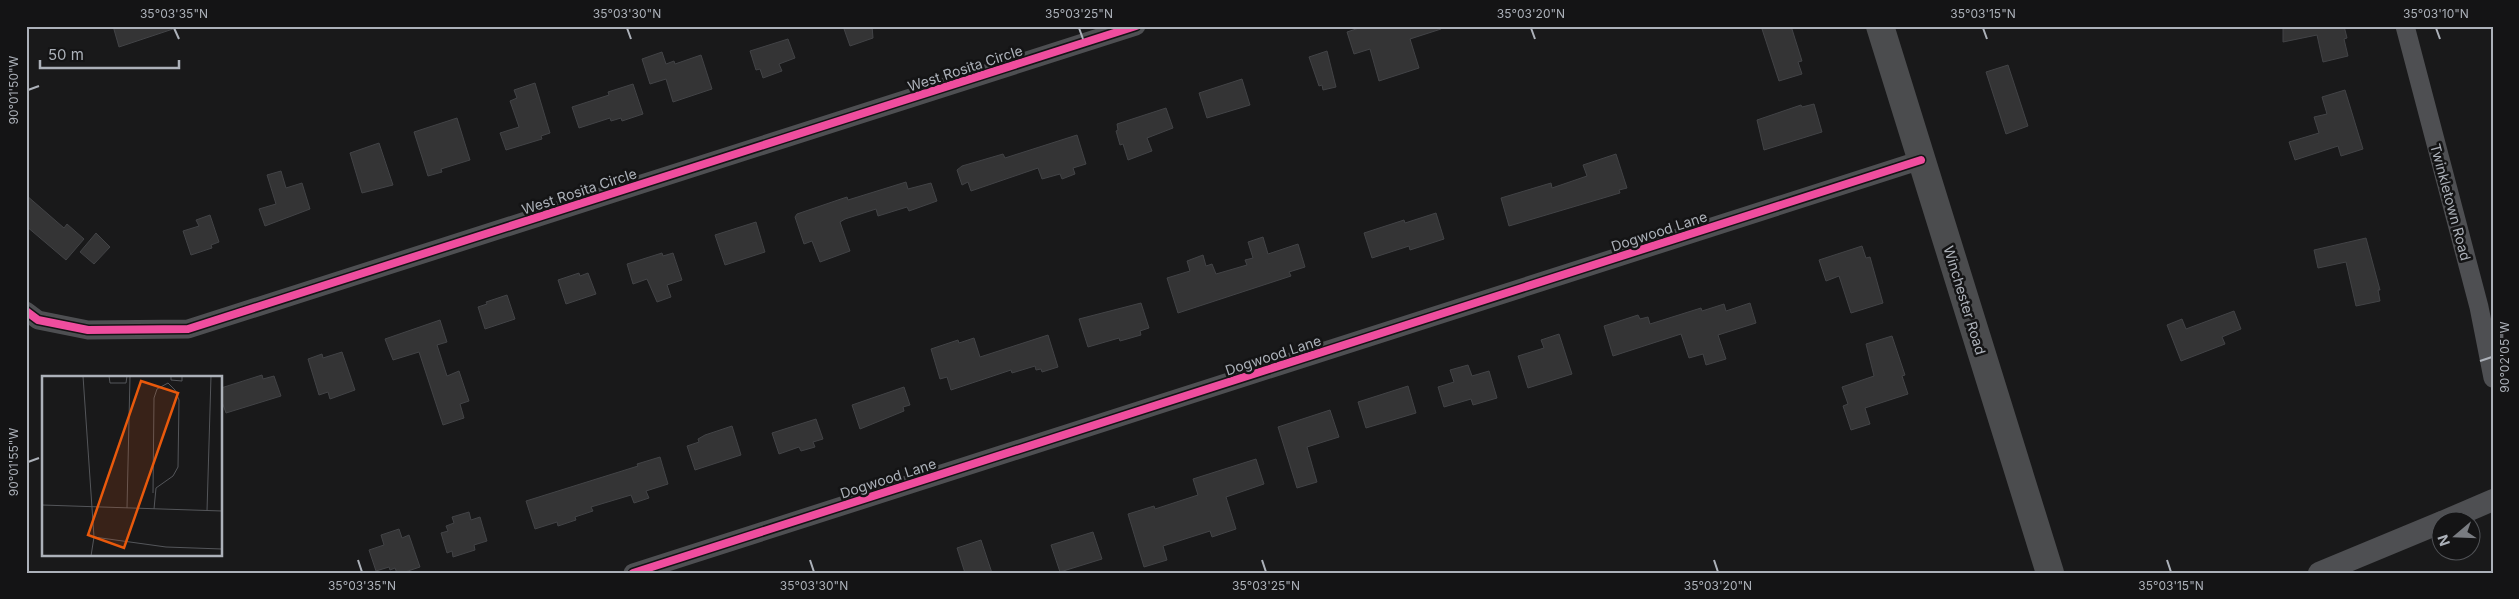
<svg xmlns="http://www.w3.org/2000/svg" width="2519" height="599" font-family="Inter,sans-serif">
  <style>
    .building { fill: #343435; stroke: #424346 }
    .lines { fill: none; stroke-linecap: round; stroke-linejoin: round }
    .minor { stroke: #4e4f52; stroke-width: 19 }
    .tertiary { stroke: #4e4f52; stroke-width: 22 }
    .primary { stroke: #4b4c4e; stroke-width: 28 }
    .cycleway-casing { stroke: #141415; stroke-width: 11 }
    .cycleway { stroke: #ef4d9e; stroke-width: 8 }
    .ticks { fill: none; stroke: #acb1b9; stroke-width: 2 }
    .labels { text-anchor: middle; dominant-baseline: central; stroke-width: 5; stroke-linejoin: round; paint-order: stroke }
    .street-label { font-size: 14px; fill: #acb1b9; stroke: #141415 }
    .inset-road { fill: none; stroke: #54565a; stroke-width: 1 }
    .view { fill: #e8590c; fill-opacity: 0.15; stroke: #e8590c; stroke-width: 2.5 }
    .inset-edge { fill: none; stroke: #acb1b9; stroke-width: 2.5 }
    .neatline { fill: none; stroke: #acb1b9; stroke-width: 2 }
    .ticks-label { font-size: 12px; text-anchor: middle; fill: #acb1b9 }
  </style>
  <rect width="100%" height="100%" fill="#19191a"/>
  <g class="building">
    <path d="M113,26h59l1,3 -54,18z"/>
    <path d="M843,26h29l1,12 -23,8z"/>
    <path d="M1365,26h76v3l-31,10 9,29 -40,13 -9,-32 -16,5 -7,-22z"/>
    <path d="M1770,26h21l11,35 -4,1 4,12 -23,7 -17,-52z"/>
    <path d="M2283,26h61l3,12 -3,1 4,17 -25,6 -6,-27 -34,7z"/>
    <path d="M788,39l7,19 -16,6 3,7 -19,7 -3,-9 -4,1 -6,-19z"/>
    <path d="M1327,51l9,36 -13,3 -1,-5 -3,1 -10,-29z"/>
    <path d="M662,52l4,12 8,-3 1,3 26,-9 11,34 -39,13 -7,-23 -16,5 -8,-25z"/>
    <path d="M2008,65l20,61 -22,8 -20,-62z"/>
    <path d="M1242,79l8,26 -43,13 -8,-25z"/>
    <path d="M535,83l15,50 -9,3 1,3 -36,11 -6,-17 19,-6 -9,-26 7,-3 -3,-8z"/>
    <path d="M633,84l10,30 -21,7 -1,-3 -10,3 -1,-3 -31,10 -7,-21 37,-12 -1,-3z"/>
    <path d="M2345,90l18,59 -22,7 -3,-10 -43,14 -6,-18 30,-9 -5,-16 13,-3 -5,-17z"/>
    <path d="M1814,104l8,28 -58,18 -7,-30 44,-15 1,2z"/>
    <path d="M1166,108l7,20 -26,10 5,13 -24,9 -5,-16 -3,1 -4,-14 2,-1 -1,-6z"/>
    <path d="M457,118l13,42 -29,9 1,3 -14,4 -14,-44z"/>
    <path d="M1077,135l9,29 -13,4 2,6 -13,5 -2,-5 -18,5 -4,-11 -67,23 -3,-9 -6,3 -5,-15 5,-4 41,-12 2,4z"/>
    <path d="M379,143l14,42 -31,8 -12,-40z"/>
    <path d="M1616,154l11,34 -8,2 1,3 -111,33 -8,-28 50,-15 1,5 35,-12 -4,-11z"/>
    <path d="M281,171l5,17 16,-5 8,26 -45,17 -6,-17 17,-5 -9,-29z"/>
    <path d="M906,182l2,7 23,-6 6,18 -28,10 -2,-4 -29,9 -2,-7 -31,10 -5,3 10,29 -30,11 -8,-21 -8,3 -9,-27 2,-3 41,-14 9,-3 1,3z"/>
    <path d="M26,195l38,33 3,-4 17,15 -18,21 -40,-34z"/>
    <path d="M1436,213l8,26 -34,11 -1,-4 -37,12 -8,-25 40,-13 1,3z"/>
    <path d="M210,215l9,27 -8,3 1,3 -21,7 -8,-24 16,-5 -3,-6z"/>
    <path d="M756,222l9,30 -40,13 -10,-30z"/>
    <path d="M96,233l14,14 -16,17 -14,-12z"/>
    <path d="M1263,237l5,17 30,-10 7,23 -16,5 2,4 -113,37 -11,-35 23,-7 -3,-10 16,-6 3,11 6,-2 4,10 31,-9 -2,-5 8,-2 -5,-16z"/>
    <path d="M2366,238l14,52h-2l2,11 -24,5 -10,-44 -28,6 -4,-18z"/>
    <path d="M1862,246l4,12 4,-1 13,46 -32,10 -12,-37 -13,5 -7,-21z"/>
    <path d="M662,253l1,3 10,-3 9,27 -15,5 4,12 -14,5 -10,-23 -14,5 -6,-20z"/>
    <path d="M579,273l1,3 8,-3 8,21 -30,10 -8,-24z"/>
    <path d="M507,295l8,24 -30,10 -7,-22 9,-3 -1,-2z"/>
    <path d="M1141,303l8,25 -9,3 1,4 -21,6 -1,-3 -31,9 -9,-28z"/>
    <path d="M1750,303l6,20 -38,12 8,24 -20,6 -3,-11 -14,4 -8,-24 -68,22 -9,-30 34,-11 2,4 8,-2 2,7 51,-16 1,3 22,-7 2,7z"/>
    <path d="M2234,311l7,18 -19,8 3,7 -44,17 -14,-36 15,-6 4,10z"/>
    <path d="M440,320l7,22 -10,3 10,31 12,-5 10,30 -9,3 4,14 -21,7 -24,-73 -26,8 -8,-21z"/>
    <path d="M1559,334l13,40 -44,14 -10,-32 26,-8 -3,-8z"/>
    <path d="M1048,335l10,32 -16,5 -1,-3 -5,1 -1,-4 -23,7 -1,-3 -60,20 -4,-13 -7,2 -9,-30 27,-9 1,3 15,-5 6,19z"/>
    <path d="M1892,336l13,39 -3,1 6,18 -43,14 5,16 -19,6 -8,-24 5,-2 -6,-17 32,-11 -8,-32z"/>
    <path d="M342,352l13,38 -25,9 -2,-7 -9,3 -11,-36 14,-5 1,4z"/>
    <path d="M1468,365l4,11 17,-5 8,27 -24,7 -2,-6 -27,8 -6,-20 16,-5 -4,-12z"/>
    <path d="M262,375l1,4 11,-3 7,20 -55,17 -5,-14v-11z"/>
    <path d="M1408,386l8,27 -50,15 -8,-26z"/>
    <path d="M904,387l6,18 -7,2 1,4 -44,18 -8,-24z"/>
    <path d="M1330,410l9,27 -32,10 10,35 -20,6 -19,-61z"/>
    <path d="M816,419l7,20 -10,3 2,5 -14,4 -2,-4 -20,7 -7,-21z"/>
    <path d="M732,426l9,29 -46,15 -8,-24 12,-4 -1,-3 7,-4z"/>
    <path d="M660,457l8,27 -22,7 3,7 -15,5 -3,-8 -40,12 2,4 -18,6 1,3 -18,6 -1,-4 -22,7 -9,-28 112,-35 -1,-2z"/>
    <path d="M1256,459l8,25 -38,13 10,32 -24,8 -2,-6 -47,15 4,14 -23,7 -16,-53 26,-8 1,3 43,-14 -5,-16z"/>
    <path d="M469,512l2,8 9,-3 7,24 -13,4 1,5 -22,7 -1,-6 -5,2 -6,-20 7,-2 -2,-5 8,-3 -2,-6z"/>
    <path d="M399,529l3,9 7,-3 11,32 -18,6h-5l-2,-5 -5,2 -1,-3 -13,4 -7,-21 15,-5 -3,-10z"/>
    <path d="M1093,532l9,27 -42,13 -9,-27z"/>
    <path d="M981,540l11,33h-27l-8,-25z"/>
  </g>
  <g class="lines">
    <g class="minor">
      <path d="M2405,26l74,281 14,71"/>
      <path d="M26,311l12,9 50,10 100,-1 948,-303"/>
      <path d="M633,573l1288,-413"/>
    </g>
    <g class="tertiary">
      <path d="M2442,522l51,-22"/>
      <path d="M2319,573l123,-51"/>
    </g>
    <path class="primary" d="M1880,26l170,547"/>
    <defs>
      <g id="cycleway">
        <path d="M26,311l12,9 50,10 100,-1 948,-303"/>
        <path d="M633,573l1288,-413"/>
      </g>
    </defs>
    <use href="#cycleway" class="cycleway-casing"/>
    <use href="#cycleway" class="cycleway"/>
  </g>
  <path class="ticks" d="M174,28l5,11M627,28l4,11M1079,28l4,11M1531,28l4,11M1983,28l4,11M2436,28l4,11M28,90l11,-4M2480,361l12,-4M28,462l11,-4M358,560l4,12M810,560l4,12M1262,560l4,12M1714,560l4,12M2167,560l4,12"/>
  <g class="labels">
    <g class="street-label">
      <text transform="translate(965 68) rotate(-18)">West Rosita Circle</text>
      <text transform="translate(579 191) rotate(-18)">West Rosita Circle</text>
      <text transform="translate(2451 202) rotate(75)">Twinkletown Road</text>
      <text transform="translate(1659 231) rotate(-18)">Dogwood Lane</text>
      <text transform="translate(1965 300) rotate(73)">Winchester Road</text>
      <text transform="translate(1273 355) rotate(-18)">Dogwood Lane</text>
      <text transform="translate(888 478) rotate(-18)">Dogwood Lane</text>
    </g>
  </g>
  <g transform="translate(42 376)">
    <rect width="180" height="180" fill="#19191a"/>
    <path class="inset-road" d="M41,0l11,161 -3,19M67,0l1,7h16l1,-7M129,0v4l11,1v-5M111,117l1,-95 3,-9 11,-6M0,129l180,6M85,132l3,-132M112,133l2,-21 17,-12 5,-9 1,-67 -4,-10 -7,-7M165,135l4,-135M52,161l72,10 56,2"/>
    <path class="view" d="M99,5l37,12 -54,155 -36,-13z"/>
    <rect width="180" height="180" class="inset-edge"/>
  </g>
  <rect width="2519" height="599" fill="none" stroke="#141415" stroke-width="55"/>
  <g transform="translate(2456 536) rotate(251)"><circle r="24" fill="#141415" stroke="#515357"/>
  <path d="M0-4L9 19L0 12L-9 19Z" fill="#797c81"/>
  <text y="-8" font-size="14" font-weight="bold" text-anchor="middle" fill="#acb1b9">N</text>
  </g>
  <path d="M40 60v8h139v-8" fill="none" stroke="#acb1b9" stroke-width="2.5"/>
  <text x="48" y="60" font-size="15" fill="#acb1b9" stroke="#141415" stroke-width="4" paint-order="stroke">50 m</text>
  <rect x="28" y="28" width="2464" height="544" class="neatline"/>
  <g class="ticks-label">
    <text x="174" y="18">35°03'35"N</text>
    <text x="627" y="18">35°03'30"N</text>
    <text x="1079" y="18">35°03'25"N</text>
    <text x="1531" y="18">35°03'20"N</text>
    <text x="1983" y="18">35°03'15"N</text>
    <text x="2436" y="18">35°03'10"N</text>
    <text transform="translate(14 90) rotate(-90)" y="4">90°01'50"W</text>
    <text transform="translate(2505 357) rotate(-90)" y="4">90°02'05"W</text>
    <text transform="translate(14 462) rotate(-90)" y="4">90°01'55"W</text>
    <text x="362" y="590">35°03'35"N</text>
    <text x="814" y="590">35°03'30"N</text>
    <text x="1266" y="590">35°03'25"N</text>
    <text x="1718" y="590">35°03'20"N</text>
    <text x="2171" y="590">35°03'15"N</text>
  </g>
</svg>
